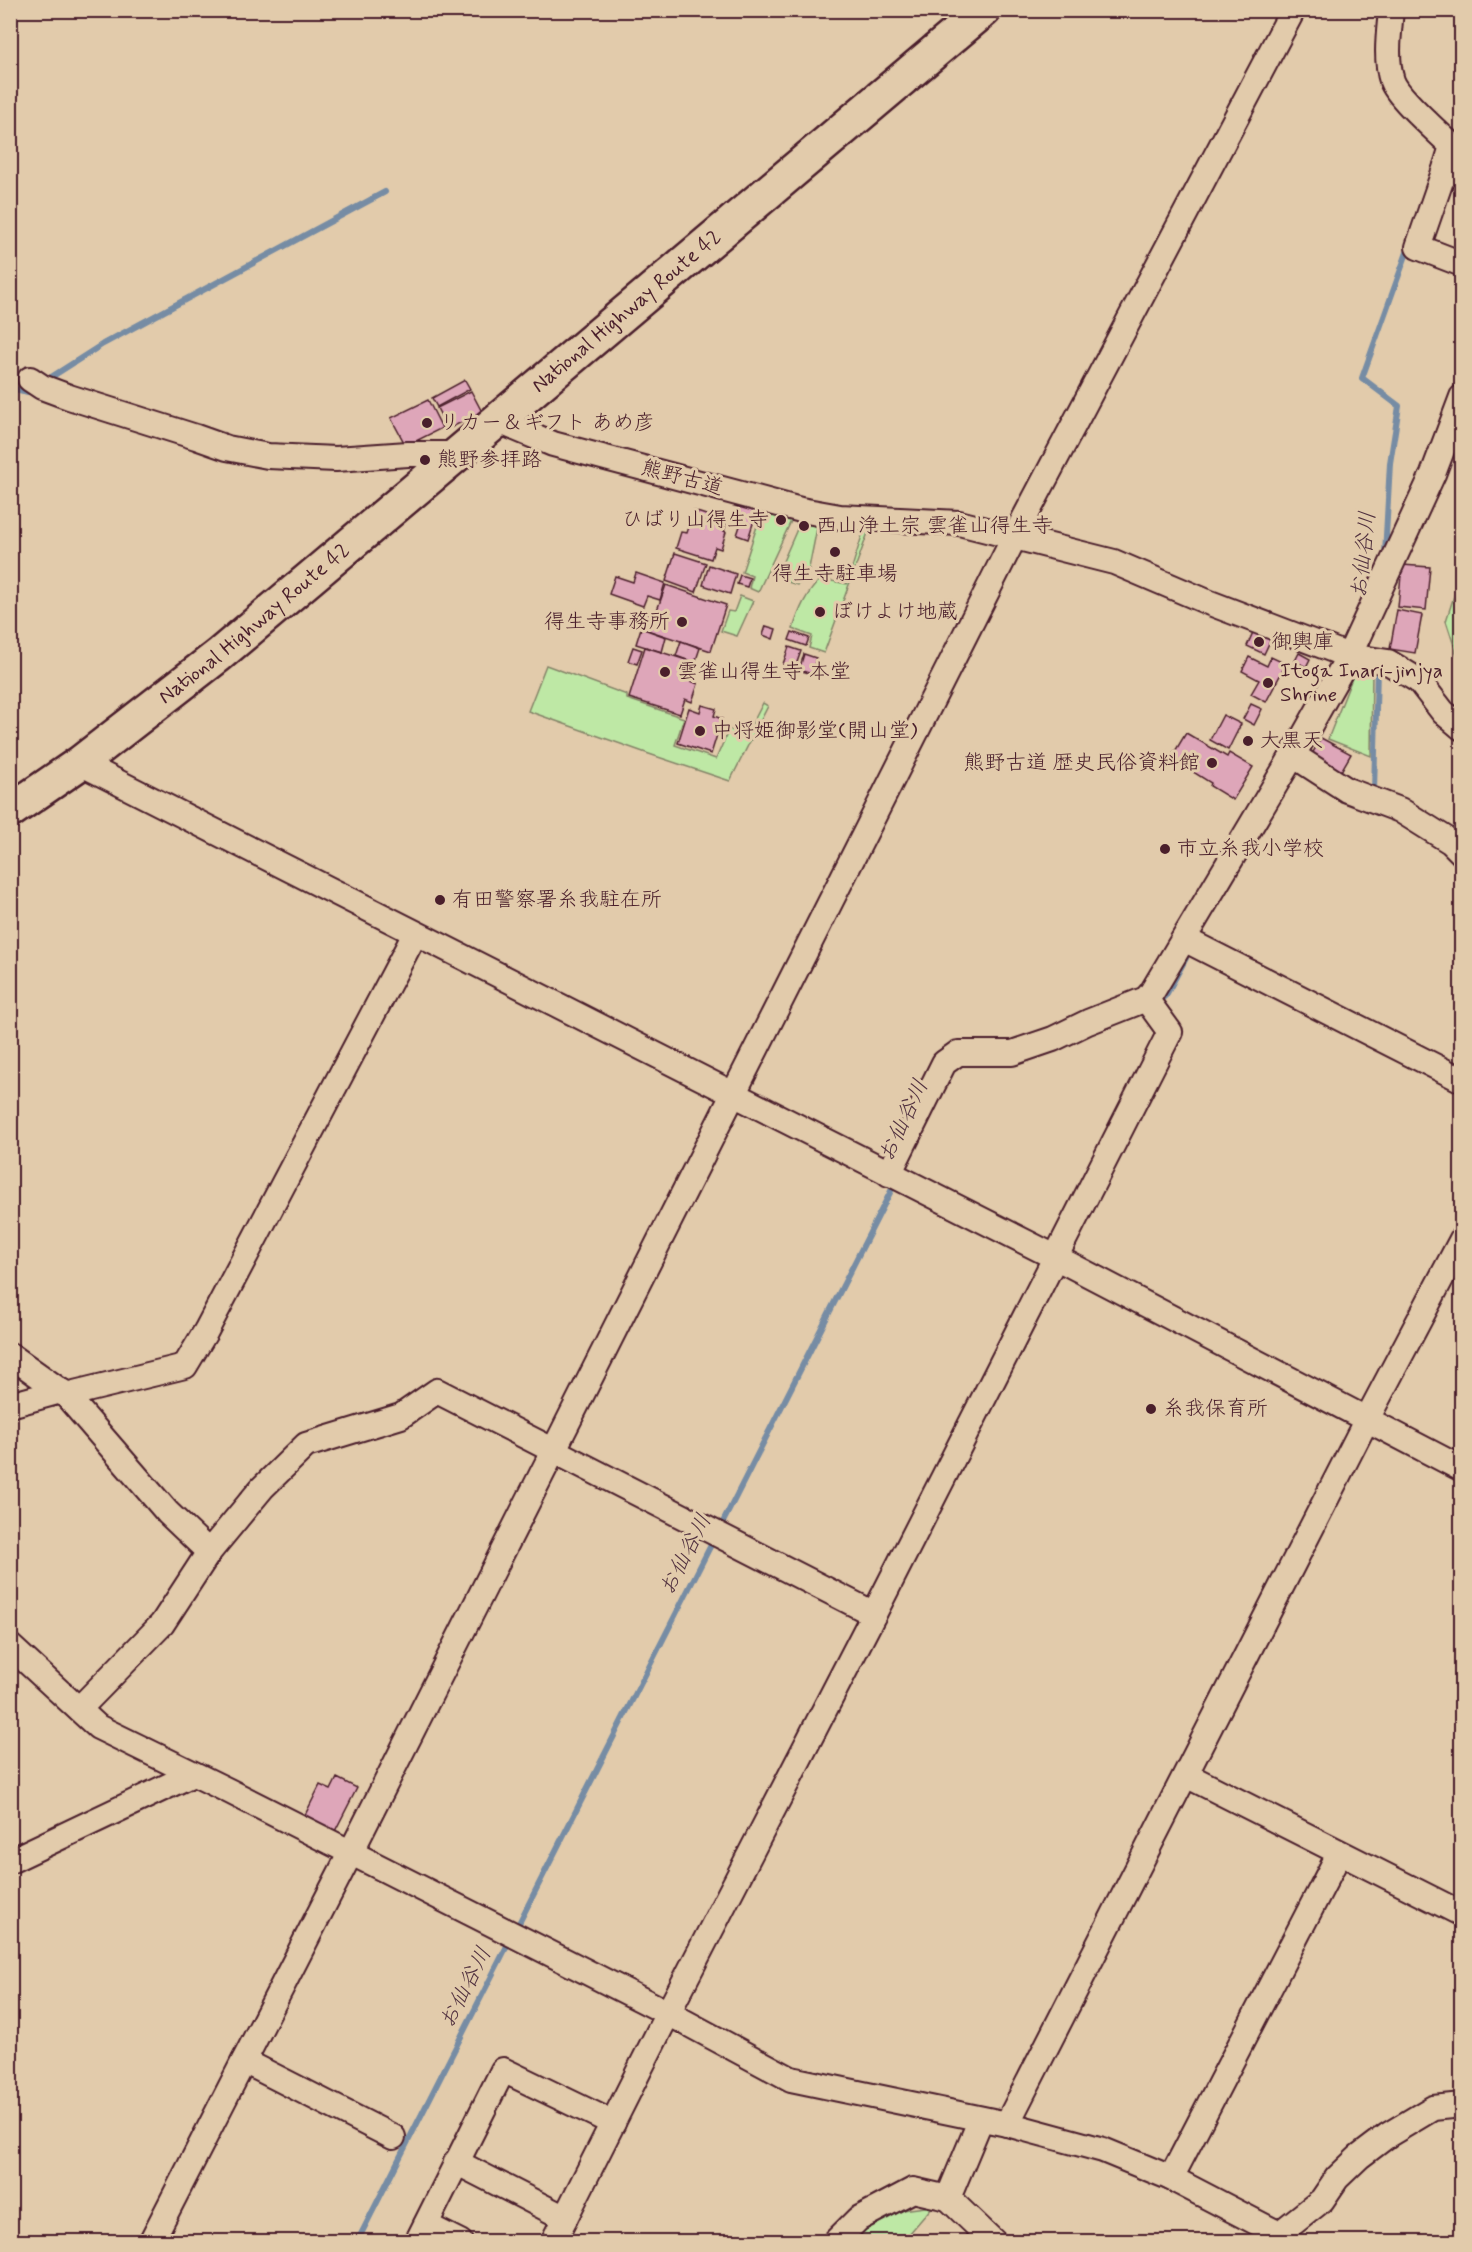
<svg xmlns="http://www.w3.org/2000/svg" width="1472" height="2252" font-family="Mynerve,'Klee One',sans-serif">
  <style>
    .green { fill: #bee8a5; stroke: #848468; stroke-width: 1.5 }
    .lines { fill: none; stroke-linecap: round; stroke-linejoin: round }
    .stream { stroke: #768ca4; stroke-width: 6 }
    .building { fill: #dea6b9; stroke: #4a1f2b; stroke-width: 1.5 }
    .minor-casing { stroke: #4a1f2b; stroke-width: 28 }
    .trunk-casing { stroke: #4a1f2b; stroke-width: 38 }
    .minor { stroke: #e2cbab; stroke-width: 24 }
    .trunk { stroke: #e2cbab; stroke-width: 33 }
    .poi-dot { fill: #4a1f2b; stroke: #e2cbab; stroke-width: 2 }
    .labels { text-anchor: middle; dominant-baseline: central; stroke-width: 6; stroke-linejoin: round; paint-order: stroke }
    .street-label { font-size: 21px; fill: #4a1f2b; stroke: #e2cbab }
    .poi-label { font-size: 21px; fill: #4a1f2b; stroke: #e2cbab; text-anchor: start }
    .water-label { font-size: 22px; font-style: italic; fill: #51313f; stroke: #e2cbab }
  </style>
  <rect width="100%" height="100%" fill="#e2cbab"/>
  <filter id="ink" filterUnits="userSpaceOnUse"><feTurbulence type="fractalNoise" baseFrequency=".0167" numOctaves="2"/><feDisplacementMap in="SourceGraphic" scale="12" xChannelSelector="R" yChannelSelector="G"/><feConvolveMatrix kernelMatrix="1 2 1 2 8 2 1 2 1" color-interpolation-filters="sRGB"/></filter>
  <g filter="url(#ink)">
    <g class="green">
      <path d="M762,511l30,8 -34,73 -9,-4 3,-12 -10,-4z"/>
      <path d="M801,520l17,3 -11,55 -10,7 -12,-4 -8,-6z"/>
      <path d="M864,529l5,1 -45,123 -15,-5 3,-12 -19,-7c6,-19 13,-36 28,-50l26,5z"/>
      <path d="M1461,574v93l-15,-46z"/>
      <path d="M740,596l13,5 -16,35 -16,-5 7,-20 6,1z"/>
      <path d="M546,665l81,30v4l57,19 -9,27 41,14 13,-30 17,7 17,-33 5,3 -38,75 -81,-27 -121,-43z"/>
      <path d="M1372,667l-1,89 -43,-17 28,-71z"/>
      <path d="M933,2206l-30,35 -60,1 37,-29z"/>
    </g>
    <g class="lines">
      <g class="stream">
        <path d="M45,381l58,-37 282,-152"/>
        <path d="M10,388l18,4 3,-2"/>
        <path d="M1385,554l5,-91 9,-57 -37,-28 48,-134"/>
        <path d="M1374,793l3,-125"/>
        <path d="M1156,1004l10,-9 20,-37"/>
        <path d="M719,1530l177,-349"/>
        <path d="M515,1931l199,-392"/>
        <path d="M357,2242l153,-302"/>
      </g>
    </g>
    <g class="building">
      <path d="M465,380l5,9 -33,18 -5,-9z"/>
      <path d="M471,391l11,21 -34,17 -11,-21z"/>
      <path d="M428,400l14,28 -36,18 -15,-28z"/>
      <path d="M739,502l19,6 -10,31 -11,-4 3,-9 -8,-3z"/>
      <path d="M694,511l33,11 -3,9 2,1 -5,17 -6,-2 -4,12 -35,-11 5,-16 6,1z"/>
      <path d="M675,553l31,10 -10,29 -30,-11z"/>
      <path d="M709,565l27,9 -6,20 -27,-9z"/>
      <path d="M1402,565l28,2 -4,43 -28,-3z"/>
      <path d="M636,573l29,10 -5,17 -13,-4 -4,10 -34,-12 6,-18 18,6z"/>
      <path d="M740,575l10,3 -3,9 -10,-3z"/>
      <path d="M666,585l60,20 -15,46 -70,-23 5,-15 9,3z"/>
      <path d="M1397,610l25,5 -7,38 -25,-4z"/>
      <path d="M766,626l10,3 -3,10 -10,-4z"/>
      <path d="M641,628l25,9 -4,15 -26,-8z"/>
      <path d="M1254,630l17,9 -7,15 -17,-8z"/>
      <path d="M792,632l17,6 -3,8 -17,-6z"/>
      <path d="M681,641l19,7 -5,15 -19,-7z"/>
      <path d="M633,647l9,3 -5,14 -9,-3z"/>
      <path d="M645,647l51,16 -5,18 7,3 -6,18 -7,-3 -5,15 -51,-16z"/>
      <path d="M789,647l12,4 -6,17 -12,-4z"/>
      <path d="M1299,653l11,6 -4,8 -11,-6z"/>
      <path d="M804,654l12,4 -4,16 -13,-4z"/>
      <path d="M1249,657l18,9 4,-9 15,7 -20,38 -15,-8 8,-14 -17,-9z"/>
      <path d="M1251,704l11,5 -8,16 -11,-6z"/>
      <path d="M702,705l14,4 -2,7 8,3 -11,35 -33,-11 11,-35 11,4z"/>
      <path d="M1223,715l18,9 -13,26 -18,-10z"/>
      <path d="M1186,733l41,24 2,-4 24,14 -20,33 -23,-14 1,-3 -40,-25z"/>
      <path d="M1321,738l30,16 -11,19 -29,-17z"/>
      <path d="M337,1778l20,10 -24,47 -31,-14 18,-36 11,5z"/>
    </g>
    <g class="lines">
      <defs>
        <g id="minor">
          <path d="M1391,10c-2,23 -6,49 1,71 6,17 46,51 60,65l-6,20 16,11"/>
          <path d="M1446,166l-28,81 44,17"/>
          <path d="M30,379l12,8 27,10 127,40 31,11 41,8 68,3 72,-5h47"/>
          <path d="M496,420l57,24 248,66 39,7 119,6 155,39 96,41 139,53 39,6 31,19 24,31 19,16"/>
          <path d="M1293,755l54,35 53,20 51,32 11,11"/>
          <path d="M80,763l975,494 407,212"/>
          <path d="M1184,939l278,141"/>
          <path d="M889,1174l55,-111 14,-10h54l41,-14 35,-17 58,-23 6,-7 141,-237 56,-99 84,-182 29,-77"/>
          <path d="M10,1355l56,40 102,118 41,39"/>
          <path d="M66,1395l119,-29 21,-35 209,-397"/>
          <path d="M10,1405l51,-14"/>
          <path d="M10,1646l88,81 131,64 439,222 123,66 216,45 96,26 68,28"/>
          <path d="M79,1709l83,-85 47,-72 53,-64 44,-43 95,-29 36,-25 437,223"/>
          <path d="M1186,1775l276,139"/>
          <path d="M10,1861l183,-87"/>
          <path d="M244,2061l149,76"/>
          <path d="M981,2119l-33,79 46,44"/>
          <path d="M1007,2124l359,-703 96,-182"/>
          <path d="M456,2162l109,56"/>
          <path d="M426,2225l34,17"/>
          <path d="M1279,2234l43,-34 15,-22 22,-21 29,-22 45,-27 29,-3"/>
          <path d="M151,2242l200,-390 664,-1316 278,-526"/>
          <path d="M417,2242l86,-172 110,53"/>
          <path d="M553,2242l115,-229 206,-399 296,-582 -24,-33"/>
          <path d="M835,2242l23,-23 55,-29 35,8"/>
          <path d="M1289,2242l-10,-8 -108,-56 168,-324"/>
        </g>
        <g id="trunk">
          <path id="s1" d="M10,811l70,-48 139,-108 765,-645"/>
        </g>
      </defs>
      <use href="#minor" class="minor-casing"/>
      <use href="#trunk" class="trunk-casing"/>
      <use href="#minor" class="minor"/>
      <use href="#trunk" class="trunk"/>
    </g>
  </g>
  <g class="poi-dot">
    <circle cx="427" cy="423" r="6"/>
    <circle cx="425" cy="460" r="6"/>
    <circle cx="781" cy="520" r="6"/>
    <circle cx="804" cy="526" r="6"/>
    <circle cx="835" cy="552" r="6"/>
    <circle cx="820" cy="612" r="6"/>
    <circle cx="682" cy="622" r="6"/>
    <circle cx="1259" cy="642" r="6"/>
    <circle cx="665" cy="672" r="6"/>
    <circle cx="1268" cy="683" r="6"/>
    <circle cx="700" cy="731" r="6"/>
    <circle cx="1248" cy="741" r="6"/>
    <circle cx="1212" cy="763" r="6"/>
    <circle cx="1165" cy="849" r="6"/>
    <circle cx="440" cy="900" r="6"/>
    <circle cx="1151" cy="1409" r="6"/>
  </g>
  <g class="labels">
    <g class="street-label">
      <text stroke="none"><textPath href="#s1" startOffset="794">National Highway Route 42</textPath></text>
      <text transform="translate(682 478) rotate(15)">熊野古道</text>
      <text stroke="none"><textPath href="#s1" startOffset="308">National Highway Route 42</textPath></text>
    </g>
    <g class="poi-label">
      <text x="439" y="423">リカー＆ギフト あめ彦</text>
      <text x="437" y="460">熊野参拝路</text>
      <text x="769" y="520" text-anchor="end">ひばり山得生寺</text>
      <text x="816" y="526">西山浄土宗 雲雀山得生寺</text>
      <text x="835" y="574" text-anchor="middle">得生寺駐車場</text>
      <text x="832" y="612">ぼけよけ地蔵</text>
      <text x="670" y="622" text-anchor="end">得生寺事務所</text>
      <text x="1271" y="642">御輿庫</text>
      <text x="1280" y="671">Itoga Inari-jinjya<tspan x="1280" dy="24">Shrine</tspan></text>
      <text x="677" y="672">雲雀山得生寺 本堂</text>
      <text x="712" y="731">中将姫御影堂(開山堂)</text>
      <text x="1260" y="741">大黒天</text>
      <text x="1200" y="763" text-anchor="end">熊野古道 歴史民俗資料館</text>
      <text x="1177" y="849">市立糸我小学校</text>
      <text x="452" y="900">有田警察署糸我駐在所</text>
      <text x="1163" y="1409">糸我保育所</text>
    </g>
    <g class="water-label">
      <text transform="translate(1364 555) rotate(-84)">お仙谷川</text>
      <text transform="translate(904 1121) rotate(-65)">お仙谷川</text>
      <text transform="translate(686 1555) rotate(-63)">お仙谷川</text>
      <text transform="translate(466 1988) rotate(-63)">お仙谷川</text>
    </g>
  </g>
  <rect width="1472" height="2252" fill="none" stroke="#e2cbab" stroke-width="36"/>
  <rect x="18" y="18" width="1436" height="2216" fill="none" stroke="#4a1f2b" stroke-width="2" filter="url(#ink)"/>
</svg>
